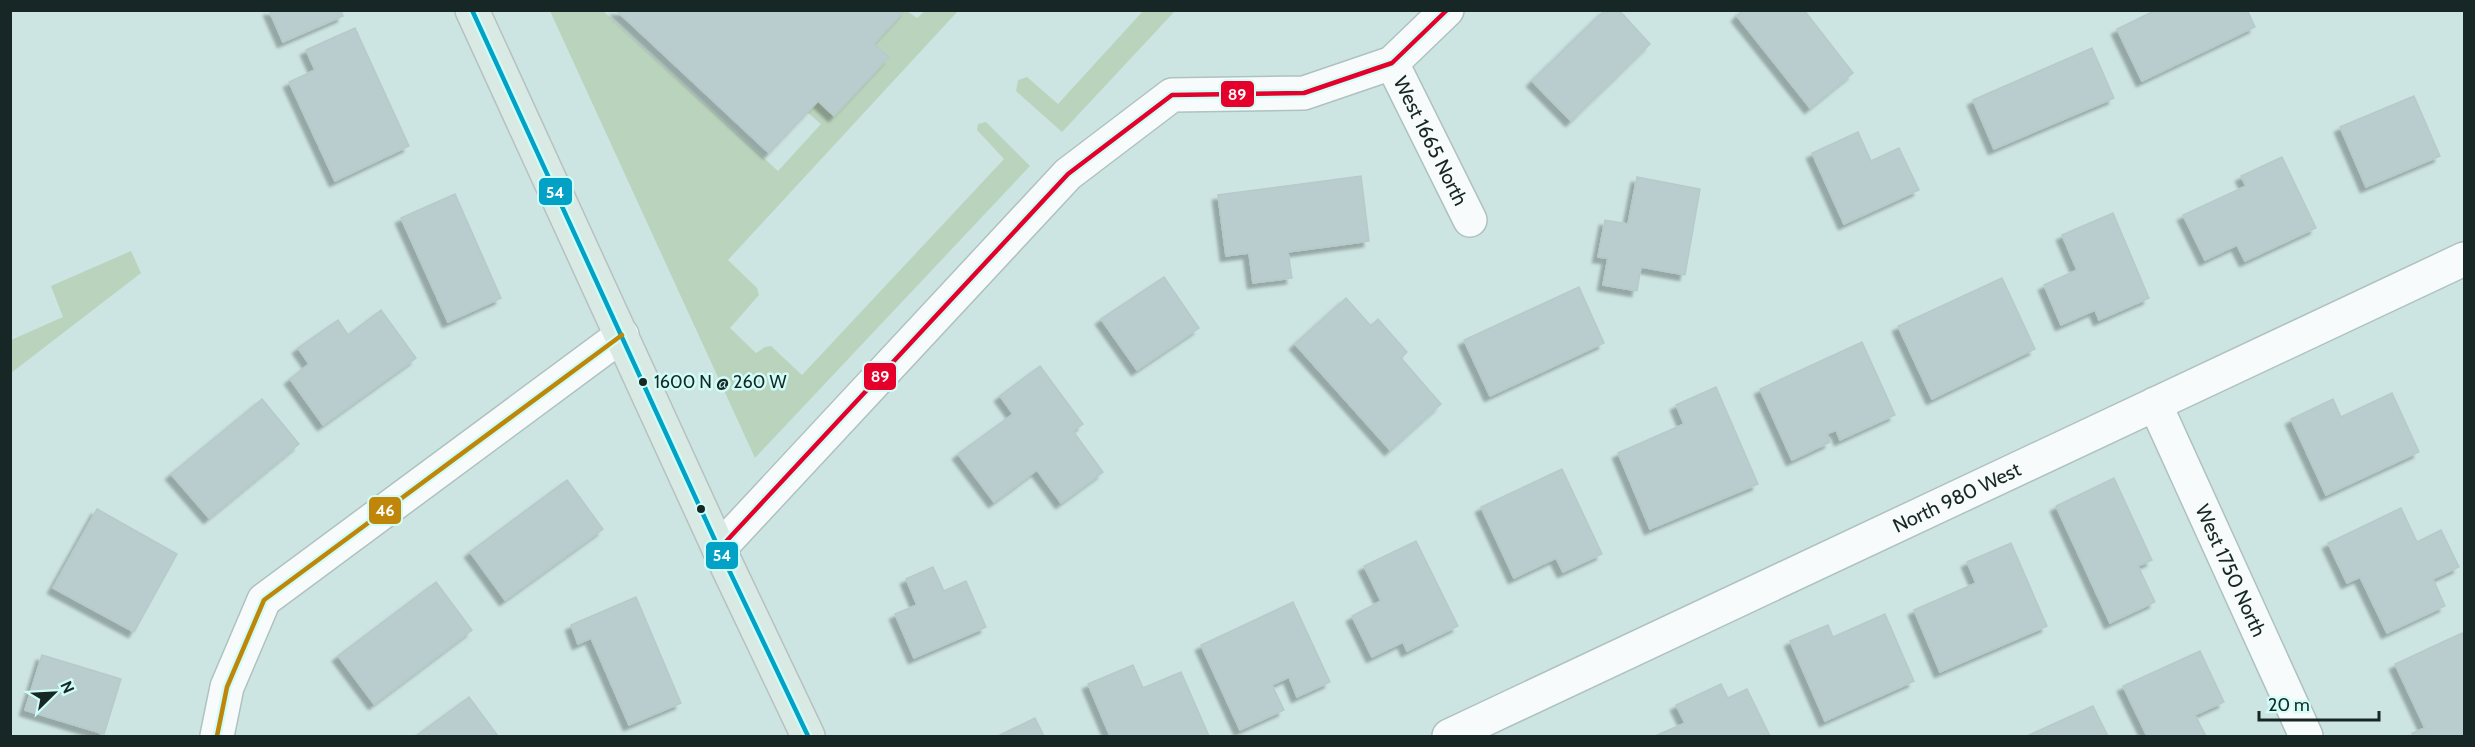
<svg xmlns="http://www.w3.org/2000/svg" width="2475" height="747" font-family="Cabin,sans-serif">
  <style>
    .green { fill: #bad3bd }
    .building { fill: #b9cdce; stroke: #b7caca; stroke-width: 1.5; filter: url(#shadow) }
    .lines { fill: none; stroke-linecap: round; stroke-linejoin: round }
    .minor-casing { stroke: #aec2bf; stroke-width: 36 }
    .major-casing { stroke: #b6c2c1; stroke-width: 36 }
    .minor { stroke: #f8fbfb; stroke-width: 33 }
    .major { stroke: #d9e9e4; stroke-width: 33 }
    .bus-1-casing { stroke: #d0fdf7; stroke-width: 9 }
    .bus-2-casing { stroke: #d0fdf7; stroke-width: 9 }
    .bus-3-casing { stroke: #d0fdf7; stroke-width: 9 }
    .bus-1 { stroke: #01a2c6; stroke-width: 4.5 }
    .bus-2 { stroke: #e4002b; stroke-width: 4.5 }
    .bus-3 { stroke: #bf8609; stroke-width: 4.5 }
    .bus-dot { fill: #162725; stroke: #d0fdf7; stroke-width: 2 }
    .labels { text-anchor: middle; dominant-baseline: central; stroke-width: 5; stroke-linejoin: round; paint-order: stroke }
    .bus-label { font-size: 18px; fill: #162725; stroke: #d0fdf7; text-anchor: start }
    .street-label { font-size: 20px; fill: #162725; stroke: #d0fdf7 }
    .line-badge { stroke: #d0fdf7; stroke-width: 2 }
    .badge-label { font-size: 16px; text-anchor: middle; font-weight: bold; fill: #fff }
  </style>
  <defs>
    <filter id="shadow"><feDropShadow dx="-5.5" dy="5.5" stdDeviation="1.5" flood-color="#0004"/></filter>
  </defs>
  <rect width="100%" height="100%" fill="#cde5e2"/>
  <g class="green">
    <path d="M550,11h53l175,160 43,-47 -14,-12 11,-11 16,15 54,-58 -14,-14 27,-33h6l10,7 8,-7h33l-230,249 29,28 2,7 -29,33 26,25 9,-6 6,-1 31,29 202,-216 -27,-29 1,-6 8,-2 44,44 -275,292z"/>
    <path d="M1143,11h32l-113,121 -46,-41 2,-11 9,-3 31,27z"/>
    <path d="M131,251l10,22 -130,100v-33l52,-23 -12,-31z"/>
  </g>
  <g class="building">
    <path d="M269,10h72l2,6 -60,26z"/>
    <path d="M616,10h289l-31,34 15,13 -55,59 -16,-15 -49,52z"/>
    <path d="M1605,10h14l31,34 -79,77 -39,-40z"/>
    <path d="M1743,10h61l49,63 -43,35 -73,-92z"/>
    <path d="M2156,10h91l8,17 -113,54 -25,-52z"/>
    <path d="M355,28l54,118 -74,35 -46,-99 26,-12 -9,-20z"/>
    <path d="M2092,48l22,50 -120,51 -21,-49z"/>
    <path d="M2414,96l26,60 -74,31 -26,-60z"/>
    <path d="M1858,132l13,29 28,-13 20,42 -75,34 -32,-71z"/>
    <path d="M2282,157l34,71 -71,33 -8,-16 -32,15 -22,-45 63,-29 -5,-10z"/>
    <path d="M1361,176l8,65 -81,11 4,26 -39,5 -4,-30 -23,3 -8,-61z"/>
    <path d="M1637,177l63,12 -15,86 -44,-8 -4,24 -34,-6 5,-27 -10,-1 7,-37 23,4z"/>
    <path d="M455,194l46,104 -53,24 -47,-104z"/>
    <path d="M2113,213l36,85 -50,22 -4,-10 -34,15 -17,-40 33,-15 -15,-35z"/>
    <path d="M1164,277l35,51 -62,42 -36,-51z"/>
    <path d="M2002,278l33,71 -103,50 -34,-73z"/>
    <path d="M1579,287l25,56 -114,53 -26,-56z"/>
    <path d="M1346,298l25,28 7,-7 29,33 -6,6 40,46 -51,46 -95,-106z"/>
    <path d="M381,310l35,48 -93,67 -33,-46 19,-15 -11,-16 40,-28 10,15z"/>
    <path d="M1862,342l33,73 -55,25 -4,-10 -9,4 3,8 -38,18 -32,-71z"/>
    <path d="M1040,366l43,58 -10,7 30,41 -42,31 -24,-33 -43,32 -36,-48 55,-40 -13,-18z"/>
    <path d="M1716,387l42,97 -108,45 -32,-76 66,-29 -8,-19z"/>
    <path d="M2392,393l27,59 -93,43 -35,-76 42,-20 8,18z"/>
    <path d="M262,399l37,45 -90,74 -38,-44z"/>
    <path d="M1562,469l40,85 -39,18 -7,-14 -42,20 -33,-71z"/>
    <path d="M2114,478l38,82 -14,6 17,36 -45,21 -54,-117z"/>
    <path d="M567,480l36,49 -98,71 -35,-48z"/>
    <path d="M2401,508l16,34 24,-12 18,37 -26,12 12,27 -58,27 -27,-56 -13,6 -19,-40z"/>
    <path d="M97,509l80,45 -43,78 -81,-44z"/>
    <path d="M1416,541l42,85 -51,25 -4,-9 -31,15 -20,-41 29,-15 -17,-35z"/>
    <path d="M2011,543l36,83 -107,46 -26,-62 62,-27 -9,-21z"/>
    <path d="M933,567l11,24 22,-10 20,46 -72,31 -19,-44 22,-9 -11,-26z"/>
    <path d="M436,582l36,48 -98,74 -36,-48z"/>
    <path d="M636,597l45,106 -52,22 -38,-87 -13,6 -7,-19z"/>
    <path d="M1293,602l37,80 -33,15 -8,-20 -17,8 12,25 -44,20 -39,-85z"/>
    <path d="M1885,614l29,67 -89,40 -35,-80 38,-16 5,12z"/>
    <path d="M2462,633l2,6v97h-50l-2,-3 13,-5 -30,-64z"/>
    <path d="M2200,651l24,51 -29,13 11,21h-59l-24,-50z"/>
    <path d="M42,655l79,24 -17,55 -79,-24z"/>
    <path d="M1133,665l10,23 38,-16 28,64h-99l-22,-52z"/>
    <path d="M1721,684l7,14 19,-9 23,47h-115l30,-13 -9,-18z"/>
    <path d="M469,697l29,39h-82z"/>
    <path d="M2093,706l15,30h-81z"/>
    <path d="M1035,718l9,18h-46z"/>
  </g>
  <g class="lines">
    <defs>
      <g id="minor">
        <path id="s1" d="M1392,63l78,157"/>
        <path id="s2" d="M2155,404l151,332"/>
        <path d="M719,549l349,-375 104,-79 132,-2 88,-30 55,-53"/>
        <path d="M217,736l10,-49 37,-87 358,-265"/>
        <path id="s3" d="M1449,736l1015,-477"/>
      </g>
      <path id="major" d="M472,10l247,539 89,187"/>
    </defs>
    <use href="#minor" class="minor-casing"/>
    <use href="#major" class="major-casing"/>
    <use href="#minor" class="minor"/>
    <use href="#major" class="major"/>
    <defs>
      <path id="bus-1" d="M472,10l247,539 89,187"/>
      <path id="bus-2" d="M719,549l349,-375 104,-79 132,-2 88,-30 55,-53"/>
      <path id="bus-3" d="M217,736l10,-49 37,-87 358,-265"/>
    </defs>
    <use href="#bus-1" class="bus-1-casing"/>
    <use href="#bus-2" class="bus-2-casing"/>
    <use href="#bus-3" class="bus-3-casing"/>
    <use href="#bus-1" class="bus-1"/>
    <use href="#bus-2" class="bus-2"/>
    <use href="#bus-3" class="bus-3"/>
  </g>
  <g class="bus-dot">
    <circle cx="643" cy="382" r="5"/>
    <circle cx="701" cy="509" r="5"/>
  </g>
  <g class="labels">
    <g class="bus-label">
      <text x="654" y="382">1600 N @ 260 W</text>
    </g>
    <g class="street-label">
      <text stroke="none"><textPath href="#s1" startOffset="87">West 1665 North</textPath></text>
      <text stroke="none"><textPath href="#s3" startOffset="561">North 980 West</textPath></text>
      <text stroke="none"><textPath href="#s2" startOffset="183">West 1750 North</textPath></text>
    </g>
  </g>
  <g class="line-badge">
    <rect x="1220" y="80" width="35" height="28" rx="6" fill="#e4002b"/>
    <rect x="538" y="177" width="35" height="29" rx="6" fill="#01a2c6"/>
    <rect x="863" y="362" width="34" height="29" rx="6" fill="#e4002b"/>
    <rect x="368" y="496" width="34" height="29" rx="6" fill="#bf8609"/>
    <rect x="705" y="541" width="34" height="29" rx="6" fill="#01a2c6"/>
  </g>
  <g class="badge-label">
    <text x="1237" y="100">89</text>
    <text x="555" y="198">54</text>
    <text x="880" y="382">89</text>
    <text x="385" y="516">46</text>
    <text x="722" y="561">54</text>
  </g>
  <rect width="2475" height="747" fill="none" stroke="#162725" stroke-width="24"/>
  <g transform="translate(54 693) rotate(66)" stroke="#d0fdf7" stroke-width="4.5" paint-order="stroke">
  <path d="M0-4.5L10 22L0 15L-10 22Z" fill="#162725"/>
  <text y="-9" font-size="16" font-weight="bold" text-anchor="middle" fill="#162725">N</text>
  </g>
  <path d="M2259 711v9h120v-9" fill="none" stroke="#162725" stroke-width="3"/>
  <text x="2268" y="711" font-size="18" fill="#162725" stroke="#d0fdf7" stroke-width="4.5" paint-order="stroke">20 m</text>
</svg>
